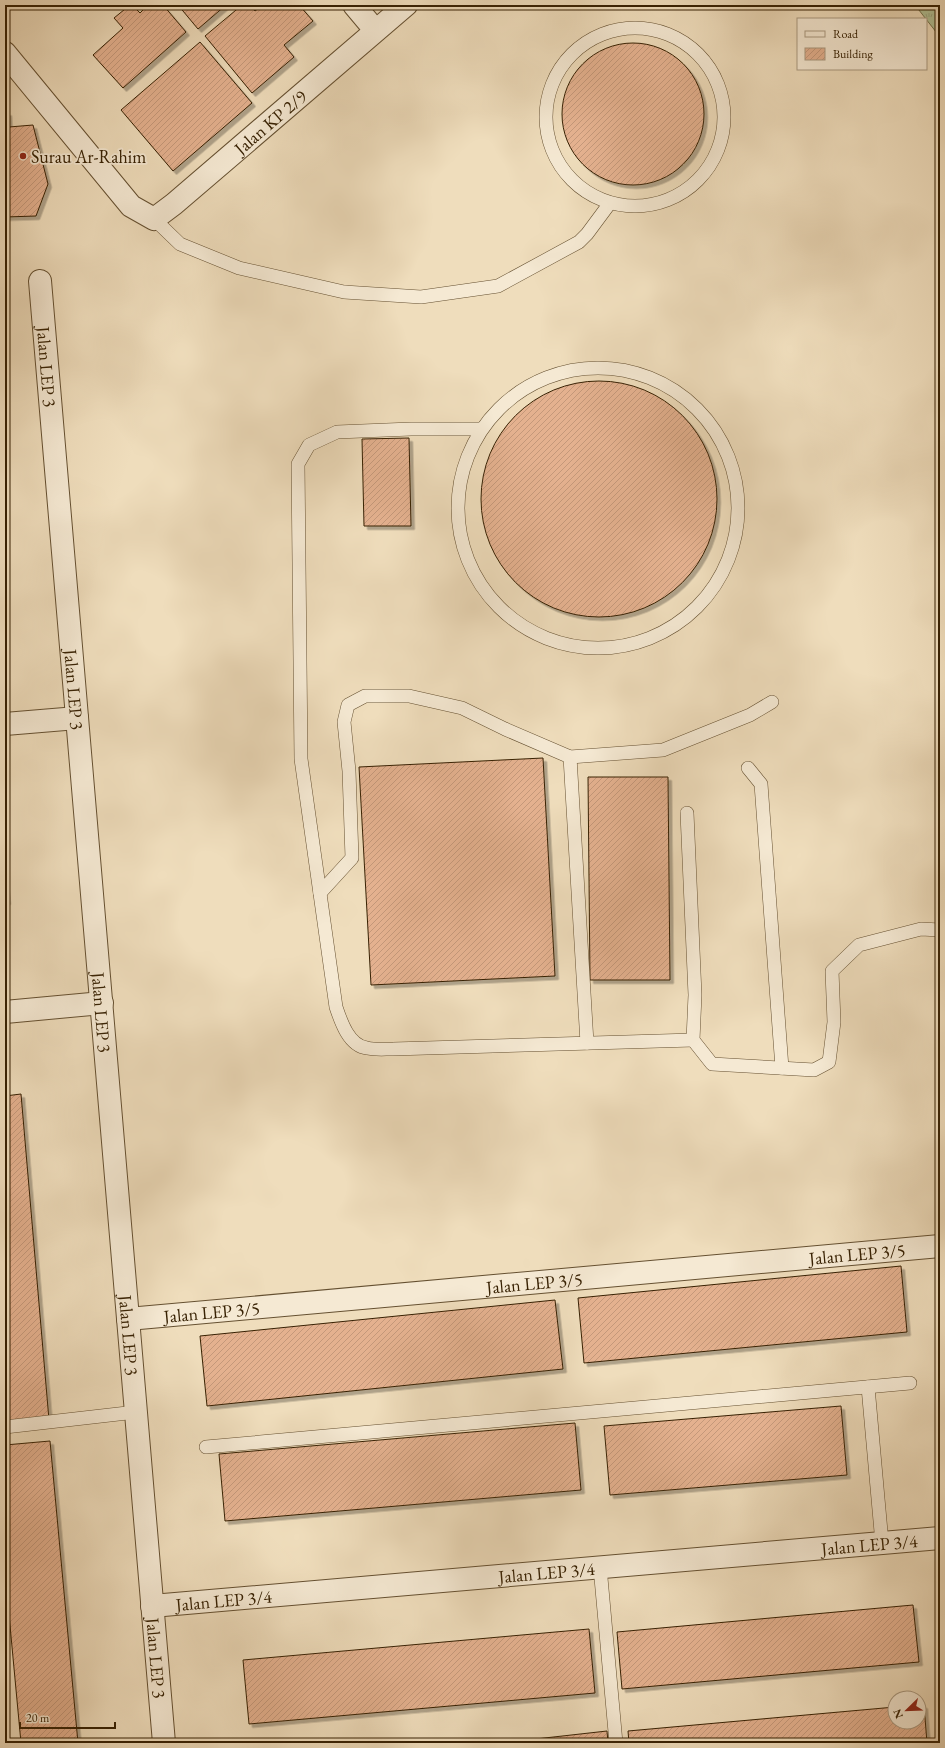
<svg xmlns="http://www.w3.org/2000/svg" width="945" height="1748" font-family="'EB Garamond',serif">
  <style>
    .grass { fill: url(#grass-tufts); stroke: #74724c }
    .building { fill: url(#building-hatch); stroke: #372103; filter: url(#shadow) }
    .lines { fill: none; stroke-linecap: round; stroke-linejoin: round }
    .service-casing { stroke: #655031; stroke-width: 14 }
    .minor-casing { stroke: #655031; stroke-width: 24 }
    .service { stroke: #f5e9d3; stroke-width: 13 }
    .minor { stroke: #f5e9d3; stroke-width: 22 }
    .poi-dot { fill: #8f2418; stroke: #f5e9d3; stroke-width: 1.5 }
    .labels { text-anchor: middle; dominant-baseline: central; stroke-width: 3.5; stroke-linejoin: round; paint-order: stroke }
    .street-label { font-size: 18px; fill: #372103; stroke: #f5e9d3 }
    .poi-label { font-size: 18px; fill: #372103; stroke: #f5e9d3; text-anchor: start }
  </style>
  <defs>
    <pattern id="grass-tufts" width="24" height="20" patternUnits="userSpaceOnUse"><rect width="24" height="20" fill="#b2c296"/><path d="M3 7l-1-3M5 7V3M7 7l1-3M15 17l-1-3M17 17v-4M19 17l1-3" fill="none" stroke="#9aa680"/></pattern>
    <pattern id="building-hatch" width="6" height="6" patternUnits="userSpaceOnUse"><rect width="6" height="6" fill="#e4b18f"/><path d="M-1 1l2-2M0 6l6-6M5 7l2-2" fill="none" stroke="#c4987a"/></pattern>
    <filter id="shadow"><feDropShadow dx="3.5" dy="3.5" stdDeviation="0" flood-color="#0004"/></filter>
  </defs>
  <rect width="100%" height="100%" fill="#efddbc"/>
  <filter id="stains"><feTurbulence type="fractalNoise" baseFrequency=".005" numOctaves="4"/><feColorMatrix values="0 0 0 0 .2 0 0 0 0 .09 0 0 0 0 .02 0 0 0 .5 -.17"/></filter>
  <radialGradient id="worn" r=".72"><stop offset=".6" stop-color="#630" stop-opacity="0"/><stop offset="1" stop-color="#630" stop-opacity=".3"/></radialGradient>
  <path class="grass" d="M915,5h25v32z"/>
  <g class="building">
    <path d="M130,5h2l8,8 8,-8h15l23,27 -63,56 -30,-33 30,-27 -9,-10z"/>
    <path d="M178,5h48l-28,24z"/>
    <path d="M242,5h8l5,6 8,-6h36l14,16 -29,24 10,12 -42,36 -47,-57z"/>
    <path d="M200,42l52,61 -79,68 -52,-61z"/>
    <circle cx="633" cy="114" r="71"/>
    <path d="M8,112l1,15 24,-2 15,59 -12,32 -31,1v-104z"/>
    <circle cx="599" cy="499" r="118"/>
    <path d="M409,438l2,88h-47l-2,-87z"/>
    <path d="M543,758l12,218 -184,9 -12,-218z"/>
    <path d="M588,777h80l2,203h-80z"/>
    <path d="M5,882l2,19h-2z"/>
    <path d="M21,1094l28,326 -44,4v-328z"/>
    <path d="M901,1266l6,66 -323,31 -6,-65z"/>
    <path d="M555,1300l8,69 -356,37 -7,-70z"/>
    <path d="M841,1406l6,69 -237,20 -6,-69z"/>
    <path d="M575,1423l6,67 -356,31 -6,-67z"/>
    <path d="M50,1441l28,302h-57l-16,-171v-127z"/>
    <path d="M913,1605l6,57 -297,27 -5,-57z"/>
    <path d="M589,1629l6,64 -346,31 -6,-64z"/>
    <path d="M919,1705h5l3,38h-298l-1,-12 267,-24v15h24z"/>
    <path d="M607,1731l1,12h-108z"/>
  </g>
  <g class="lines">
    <defs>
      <g id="service">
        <circle cx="635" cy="117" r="89"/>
        <path d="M154,219l26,25 59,24 105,24 77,5 77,-11 81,-44 8,-8 23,-31"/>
        <circle cx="598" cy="508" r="140"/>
        <path d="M481,429h-70l-74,3 -28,13 -11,19 3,295 35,248c5,15 13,39 31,41 8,2 17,1 26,1l300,-9"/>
        <path d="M570,757l17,286"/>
        <path d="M748,768l13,16 21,284"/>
        <path d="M687,813l8,182 -2,45 19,24 102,6 15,-8 5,-40 -2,-51 27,-26 62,-16 19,1"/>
        <path d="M320,893l32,-35 -3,-87 -5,-49 4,-17 17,-9h44l53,12 43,21 65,28 93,-7 87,-35 22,-13"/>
        <path d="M868,1387l14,156"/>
        <path d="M5,1427l131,-15"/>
        <path d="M206,1447l704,-64"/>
        <path d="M600,1567l16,176"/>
      </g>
      <g id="minor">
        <path d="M354,5l21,25"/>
        <path id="s1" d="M5,53l126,153 23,13 20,-15 232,-199"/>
        <path id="s2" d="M40,281l124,1462"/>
        <path d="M5,724l72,-6"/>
        <path d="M5,1012l97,-9"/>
        <path id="s3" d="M128,1319l812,-73"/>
        <path id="s4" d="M152,1606l788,-68"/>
      </g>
    </defs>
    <use href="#service" class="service-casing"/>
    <use href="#minor" class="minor-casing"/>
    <use href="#service" class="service"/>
    <use href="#minor" class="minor"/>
  </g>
  <circle class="poi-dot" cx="23" cy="156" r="4"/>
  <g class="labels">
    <g class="street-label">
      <text stroke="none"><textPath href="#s1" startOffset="376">Jalan KP 2/9</textPath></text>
      <text stroke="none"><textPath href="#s2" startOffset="86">Jalan LEP 3</textPath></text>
      <text stroke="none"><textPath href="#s2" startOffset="410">Jalan LEP 3</textPath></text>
      <text stroke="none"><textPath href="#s2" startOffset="734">Jalan LEP 3</textPath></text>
      <text stroke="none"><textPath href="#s3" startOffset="732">Jalan LEP 3/5</textPath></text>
      <text stroke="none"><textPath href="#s3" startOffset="408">Jalan LEP 3/5</textPath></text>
      <text stroke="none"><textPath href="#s3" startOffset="84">Jalan LEP 3/5</textPath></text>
      <text stroke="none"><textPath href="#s2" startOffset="1058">Jalan LEP 3</textPath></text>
      <text stroke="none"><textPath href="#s4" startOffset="720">Jalan LEP 3/4</textPath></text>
      <text stroke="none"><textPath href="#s4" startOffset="396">Jalan LEP 3/4</textPath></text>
      <text stroke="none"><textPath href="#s4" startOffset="72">Jalan LEP 3/4</textPath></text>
      <text stroke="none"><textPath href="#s2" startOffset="1382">Jalan LEP 3</textPath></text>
    </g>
    <g class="poi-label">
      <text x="31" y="156">Surau Ar-Rahim</text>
    </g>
  </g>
  <rect width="945" height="1748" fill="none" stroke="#efddbc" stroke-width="20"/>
  <rect x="6" y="6" width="933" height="1736" fill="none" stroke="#372103" stroke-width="2"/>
  <rect x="10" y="10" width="925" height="1728" fill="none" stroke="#372103"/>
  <rect x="797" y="18" width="130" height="52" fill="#f5e9d3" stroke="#a99980"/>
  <rect x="805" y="31" width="20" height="6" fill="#f5e9d3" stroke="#a99980"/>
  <text x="833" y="38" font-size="12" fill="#372103">Road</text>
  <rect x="805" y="48" width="20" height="12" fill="url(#building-hatch)" stroke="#a99980"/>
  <text x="833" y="58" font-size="12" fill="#372103">Building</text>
  <g transform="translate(907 1710) rotate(247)"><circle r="19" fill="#f5e9d3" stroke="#a99980"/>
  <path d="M0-3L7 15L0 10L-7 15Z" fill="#8f2418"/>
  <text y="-6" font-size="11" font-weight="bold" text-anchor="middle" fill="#372103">N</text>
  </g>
  <path d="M20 1722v6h95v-6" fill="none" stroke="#372103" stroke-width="2"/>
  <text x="26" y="1722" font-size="12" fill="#372103" stroke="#f5e9d3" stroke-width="3" paint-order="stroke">20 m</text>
  <rect width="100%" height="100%" filter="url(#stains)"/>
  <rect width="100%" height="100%" fill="url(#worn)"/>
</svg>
